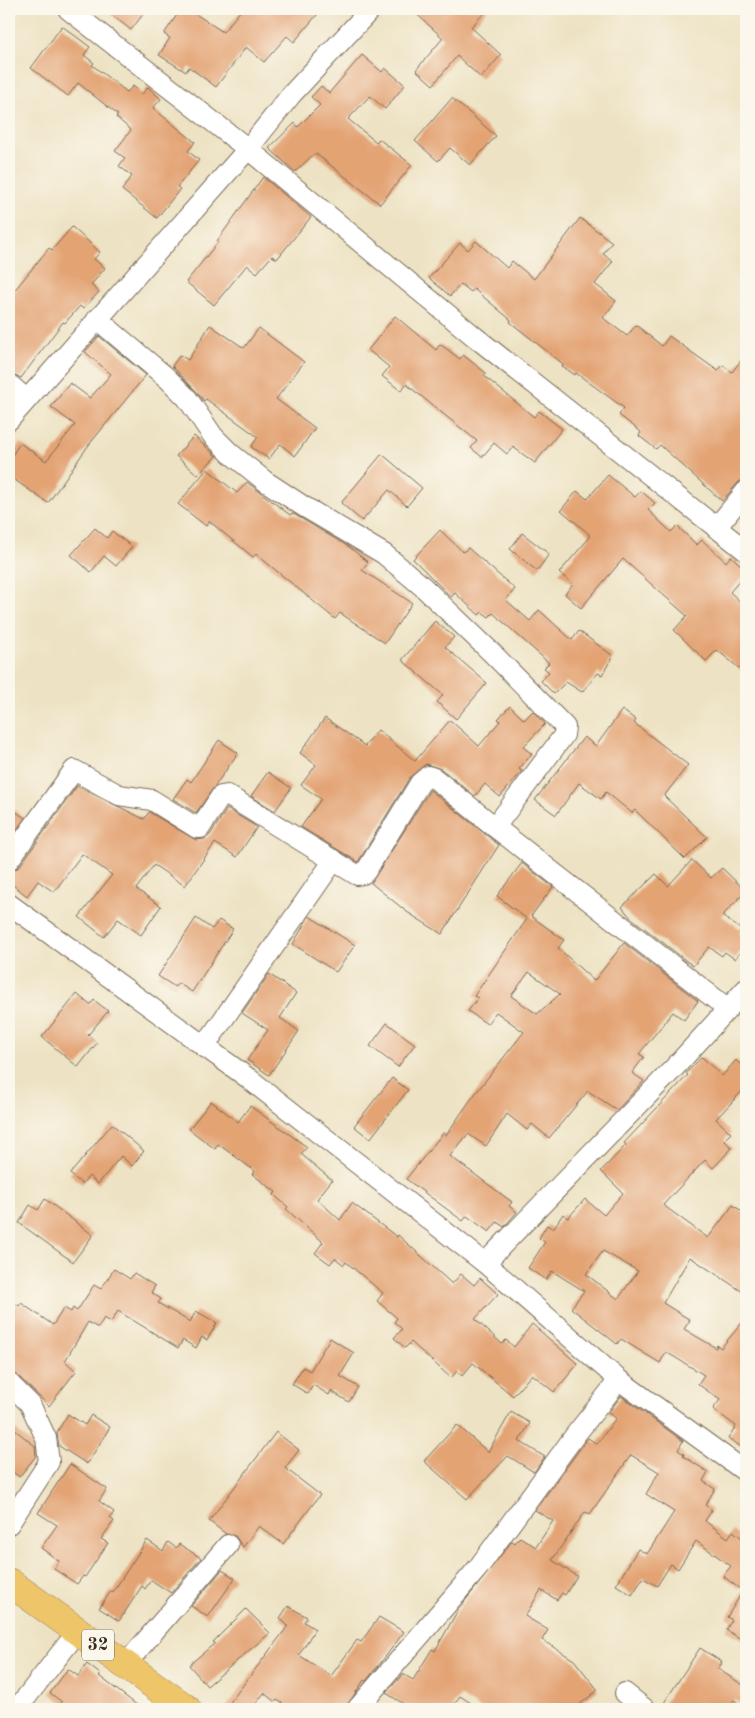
<svg xmlns="http://www.w3.org/2000/svg" width="755" height="1718" font-family="'Old Standard TT',serif">
  <style>
    .building { fill: #e3a373; fill-rule: evenodd }
    .lines { fill: none; stroke-linecap: round; stroke-linejoin: round }
    .minor-casing { stroke: #796a58; stroke-width: 22 }
    .highway-casing { stroke: #796a58; stroke-width: 29 }
    .minor { stroke: #fff; stroke-width: 20 }
    .highway { stroke: #eec569; stroke-width: 28 }
    .labels { text-anchor: middle; dominant-baseline: central; stroke-width: 4; stroke-linejoin: round; paint-order: stroke }
    .shield { fill: #fbf7ec; stroke: #75685c; stroke-width: 1 }
    .shield-label { font-size: 18px; font-weight: bold; fill: #3b2a1e }
  </style>
  <rect width="100%" height="100%" fill="#fbf7ec"/>
  <filter id="ink" filterUnits="userSpaceOnUse"><feTurbulence type="fractalNoise" baseFrequency=".02" numOctaves="2"/><feDisplacementMap in="SourceGraphic" scale="10" xChannelSelector="R" yChannelSelector="G"/><feConvolveMatrix kernelMatrix="1 2 1 2 8 2 1 2 1" color-interpolation-filters="sRGB"/></filter>
  <filter id="wash" filterUnits="userSpaceOnUse"><feTurbulence type="fractalNoise" baseFrequency=".0096" numOctaves="4" result="noise"/><feDisplacementMap in="SourceGraphic" scale="20" xChannelSelector="R" yChannelSelector="G"/><feGaussianBlur stdDeviation="1.12" result="paint"/><feColorMatrix in="noise" values="0 0 0 0 0 0 0 0 0 0 0 0 0 0 0 0 0 1.4 0 .05"/><feComposite in="paint" operator="in"/></filter>
  <g filter="url(#wash)">
    <rect width="100%" height="100%" fill="#ede2c3"/>
    <g id="blocks">
      <g class="building">
        <path d="M104,9h43l-16,21z"/>
        <path d="M181,9h7l35,23 19,-23h80l-28,33 -7,-6 -23,26 -18,-15 -30,40 -27,-20 -3,5 -27,-17 11,-17 -6,-4z"/>
        <path d="M411,9h77l-17,18 30,28 -20,23 -24,-22 -24,29 -17,-15 27,-32z"/>
        <path d="M62,26l28,21 -6,8 10,8 -2,2 35,27 6,-6 9,8 6,-7 13,12 -8,9 42,34 -7,9 11,9 -22,27 3,2 -23,29 -35,-28 10,-14 -13,-10 6,-8 -10,-7 16,-21 -15,-13 2,-2 -40,-32 -10,13 -37,-28z"/>
        <path d="M362,55l20,17 3,-4 20,17 -20,24 -15,-13 -22,23 28,23 3,-3 33,26 -32,39 -65,-51 -20,19 -26,-24 26,-25 3,4 22,-22 -9,-8 10,-11 8,7z"/>
        <path d="M452,98l44,38 -26,29 -20,-17 -12,13 -23,-20z"/>
        <path d="M263,177l48,40 -34,42 -5,-3 -15,17 -10,-8 -33,40 -28,-23 32,-40 -1,-1z"/>
        <path d="M580,218l32,24 -9,12 10,7 -18,23 21,17 -13,17 24,18 9,-11 26,21 7,-10 49,35 5,-6 9,7 14,-18v120l-24,27 -62,-56 -4,4 -17,-13 2,-4 -22,-17 5,-7 -48,-35 -1,2 -13,-9 1,-2 -53,-42 1,-2 -37,-31 -3,3 -10,-8 -11,12 -21,-18 31,-35 8,7 8,-9 31,27 5,-7 22,18z"/>
        <path d="M72,227l28,25 -6,7 11,9 -14,17 8,7 -16,17 -3,-3 -15,17 -2,-1 -42,56 -12,-6v-75l40,-49 3,2z"/>
        <path d="M395,316l41,34 4,-6 20,15 3,-4 23,18 -2,3 50,41 5,-6 23,18 -27,34 -22,-16 -6,7 -13,-11 -12,14 -11,-9 6,-7 -71,-57 -5,7 -19,-15 7,-9 -21,-17z"/>
        <path d="M210,325l34,23 15,-20 45,34 -28,37 39,29 -20,28 -15,-12 -11,15 -18,-12 7,-10 -52,-38 -2,2 -9,-11 -23,-24 8,-11 8,5z"/>
        <path d="M99,336l47,39 -58,71 -40,57 -39,-27v-16l11,-17 26,18 29,-36 -24,-18 19,-24 20,15 21,-24 -26,-22z"/>
        <path d="M194,436l22,20 -18,19 -22,-19z"/>
        <path d="M382,454l40,34 -15,18 -18,-16 -27,31 -21,-18z"/>
        <path d="M207,469l30,24 10,-11 43,33 2,-2 57,34 19,15 -6,8 50,33 -27,40 -45,-30 -5,6 -79,-65 -3,3 -44,-36 -3,5 -28,-22z"/>
        <path d="M608,475l27,22 6,-6 14,12 -7,7 23,22 6,-6 20,19 5,-5 24,22 5,-6 15,14v3l-16,19 16,15v67l-29,-24 -11,11 -32,-31 13,-14 -64,-57 -42,49 -16,-14 8,-10 -14,-11 30,-35v-4l-28,-24 16,-19 10,8z"/>
        <path d="M95,528l12,10 5,-7 20,16 -16,19 -12,-10 -13,16 -20,-17z"/>
        <path d="M440,530l23,22 5,-4 47,41 -9,11 24,21 9,-11 33,30 7,-9 34,25 -11,19 -4,-2 -16,19 -16,-10 -12,12 -13,-13 8,-9 -5,-4 5,-5 -56,-50 -4,4 -7,-5 -3,3 -24,-22 -4,4 -38,-38z"/>
        <path d="M522,533l27,21 -12,17 -27,-22z"/>
        <path d="M435,621l19,16 -9,10 42,36 -31,36 -19,-17 6,-7 -41,-35z"/>
        <path d="M510,706l14,14 9,-9 12,13 -22,23 9,7 -13,15 3,2 -22,26 -15,-13 -10,12 -34,-27 -15,-5 -16,13 -52,85 -57,-35 20,-28 -20,-14 15,-20 -16,-12 25,-35 40,28 13,-16 37,31 35,-41 29,26 21,-25 -2,-2z"/>
        <path d="M622,710l14,10 -2,3 54,42 -24,31 43,41 -22,22 -50,-49 -3,3 -26,-21 -5,7 -22,-16 -23,32 -21,-15 49,-63 12,9z"/>
        <path d="M219,740l19,13 -42,60 -23,-14 14,-20 4,3z"/>
        <path d="M268,772l23,16 -16,23 -24,-15z"/>
        <path d="M77,786l67,33 5,-7 47,28 9,-1 5,-4 17,-26 30,18 -20,30 -22,-14 -30,43 -31,-21 -18,24 25,17 -20,29 -23,-16 -14,18 -25,-20 33,-42 -30,-21 -28,38 -16,-11 -11,15 -18,-14v-10l10,-5z"/>
        <path d="M430,790l69,55 -57,89 -35,-22 -36,-29z"/>
        <path d="M9,807l16,11 -16,22z"/>
        <path d="M692,860l19,18 11,-10 24,23 -24,25 20,14 -3,3 7,6v5l-11,15 -10,-7 -3,4 -13,-9 -16,19 -63,-49 -8,-10 34,-33 12,12z"/>
        <path d="M522,863l31,24 -22,29 33,24 -6,8 36,33 30,-38 74,58 -14,19 -11,-8 -34,42 5,3 -12,16 12,8 -27,29 -29,-19 -39,47 -17,-14 -5,6 -20,-16 -21,32 -18,-12 -18,22 62,46 -3,4 8,6 -13,15 -7,-5 -8,10 -22,-16 -4,5 -57,-42 37,-46 3,2 28,-40 50,-63 -28,-20 -9,12 -19,-13 10,-13 -4,-2 53,-77 -30,-23zM529,972l31,22 -23,20 -26,-18z"/>
        <path d="M309,916l46,29 -19,27 -43,-28z"/>
        <path d="M196,918l16,11 7,-9 14,9 -41,63 -14,-9 -3,4 -17,-11z"/>
        <path d="M269,974l27,19 -16,25 19,13 -30,44 -22,-15 21,-30 -26,-17z"/>
        <path d="M77,994l13,11 4,-5 14,11 -20,24 9,8 -19,24 -36,-30z"/>
        <path d="M387,1023l28,21 -17,23 -28,-21z"/>
        <path d="M702,1057l20,19 14,-16 10,10v17l-30,32 15,14 -7,7 8,8 -19,20 -8,-8 -42,45 45,33 25,-33 13,9v80l-56,-37 -27,46 27,17 -6,9 32,19 1,-3 4,3 25,-30v132l-18,-12 8,-12 -23,-17 7,-9 -22,-16 6,-9 -38,-23 -6,11 -39,-24 -4,5 -46,-36 13,-17 -32,-20 -6,9 -18,-12 17,-26 -6,-4 8,-13 6,4 10,-15 5,4 17,-19 19,16 19,-22 -22,-22 25,-26 -2,-2 64,-68 -2,-2zM603,1251l35,20 -20,28 -32,-25z"/>
        <path d="M392,1078l16,12 -38,49 -16,-13z"/>
        <path d="M211,1101l27,21 12,-16 57,41 -6,7 31,26 -15,19 23,21 12,-17 45,34 1,-2 54,49 9,-10 13,11 6,-7 18,16 -23,25 27,25 4,-4 8,7 18,-23 46,40 -24,28 -22,-18 -19,22 -40,-33 -11,13 -5,-5 -6,7 -40,-36 -6,6 -11,-10 8,-9 -8,-7 3,-4 -20,-17 6,-8 -37,-31 -2,3 -9,-7 -5,6 -15,-11 8,-11 -37,-33 2,-2 -14,-12 2,-3 -24,-18 3,-3 -37,-27 -3,5 -26,-20z"/>
        <path d="M112,1124l32,27 -12,15 -11,-10 -23,28 -9,-8 -7,8 -12,-10z"/>
        <path d="M45,1199l48,36 -20,27 -54,-39 11,-18 8,5z"/>
        <path d="M114,1269l16,10 4,-6 21,13 -4,6 10,7 -3,4 32,19 6,-11 21,12 -10,17 -5,-3 -6,11 -13,-8 -5,8 -60,-37 -7,11 -7,-4 -6,10 -10,-6 -23,39 11,10 -27,35 -32,-31 -8,-4v-72l10,7 2,-3 32,22 11,-17 7,4 2,-4 4,3 17,-26 7,4z"/>
        <path d="M330,1338l24,15 -14,23 18,11 -9,15 -18,-11 -2,4 -16,-10 -5,9 -16,-10 11,-17 7,4z"/>
        <path d="M621,1396l62,45 -5,9 6,4 -1,2 25,16 -5,9 12,8 -10,16 7,5 -7,11 23,17 5,-7 13,10v39l-6,9 -17,-13 8,-10 -35,-25 -18,28 -7,-5 -14,22 -14,-8 -11,17 -16,-10 22,-36 9,5 27,-42 -28,-18 13,-22 -28,-17 -41,59 -5,-2 -33,48 25,16 -12,19 -3,-2 -5,7 -16,-10 -16,26 23,14 -6,10 32,20 24,30 -24,19h-94l-20,-13 -9,13h-39l-26,-16 17,-19 10,6 19,-31 3,2 23,-41 54,-69 3,2 5,-6 16,10 17,-26 -18,-11 53,-72 9,6 19,-26 -8,-5z"/>
        <path d="M511,1412l19,11 -11,18 26,16 -11,15 -26,-16 -41,43 -43,-38 33,-36 31,27z"/>
        <path d="M68,1414l17,11 6,-10 19,12 -23,37 -28,-18 -2,-14z"/>
        <path d="M9,1425l26,21 1,10 -17,21 -10,-8z"/>
        <path d="M276,1432l23,18 -14,18 35,27 -37,49 -24,-18 -16,21 -8,-11 -9,-2 -17,-13z"/>
        <path d="M70,1464l37,25 -8,12 15,11 -4,6 4,3 -13,18 7,4 -23,34 -2,-1 -6,8 -23,-15 5,-8 -18,-13 16,-23 -19,-12z"/>
        <path d="M147,1540l16,11 5,-9 8,6 3,-4 22,14 -30,35 -20,-13 -6,9 -3,-3 -23,35 -20,-13 12,-17 2,1z"/>
        <path d="M222,1570l13,8 -27,39 -17,-11z"/>
        <path d="M746,1586v56l-20,-12 6,-10 -5,-3z"/>
        <path d="M288,1606l19,11 -3,5 11,7 -16,26 32,21 26,-36 4,2 18,-25 25,15 -22,29 -16,20 -2,-1 -19,29h-53l-15,-9 -2,2 -11,-9 -12,16h-27l63,-83 -8,-8z"/>
        <path d="M246,1609l24,24 -63,53 -18,-21 26,-22 -2,-1z"/>
        <path d="M700,1648l22,14 -4,7 28,18v21l-12,-8 -6,9h-68z"/>
        <path d="M87,1664l13,10 -1,2 43,33h-86l6,-7 -12,-9 18,-24 10,7z"/>
      </g>
    </g>
  </g>
  <g filter="url(#ink)">
    <use href="#blocks" fill-opacity="0" stroke="#796a58" stroke-width="1"/>
    <g class="lines">
      <defs>
        <g id="minor">
          <path d="M68,9l180,140 43,-54 80,-86"/>
          <path d="M97,319l70,59 20,20 26,38 17,17 35,28 38,25 81,48 38,32 69,66 74,75 -1,8 -69,92 233,182"/>
          <path d="M9,384l17,15"/>
          <path d="M9,420l239,-271 227,188 271,214"/>
          <path d="M716,528l30,-37"/>
          <path d="M9,860l65,-90 45,25 33,5 45,28h3l21,-32 6,-1 130,80 6,-1 3,-3 54,-88 8,-7 6,2 61,49"/>
          <path d="M9,904l239,174 237,185 134,117 127,92"/>
          <path d="M204,1047l130,-187"/>
          <path d="M485,1263l190,-196 71,-78"/>
          <path d="M9,1383l21,21 16,34 3,24 -40,62"/>
          <path d="M125,1665l103,-120"/>
          <path d="M625,1693l20,16"/>
          <path d="M17,1709l61,-78"/>
          <path d="M357,1709l121,-141 98,-134 43,-54"/>
        </g>
        <path id="highway" d="M9,1582l178,127"/>
      </defs>
      <use href="#minor" class="minor-casing"/>
      <use href="#highway" class="highway-casing"/>
      <use href="#minor" class="minor"/>
      <use href="#highway" class="highway"/>
    </g>
  </g>
  <g class="labels">
    <rect class="shield" x="82" y="1629.5" width="32" height="31" rx="4"/>
    <g class="shield-label">
      <text x="98" y="1645">32</text>
    </g>
  </g>
  <rect width="755" height="1718" fill="none" stroke="#fbf7ec" stroke-width="30"/>
</svg>
